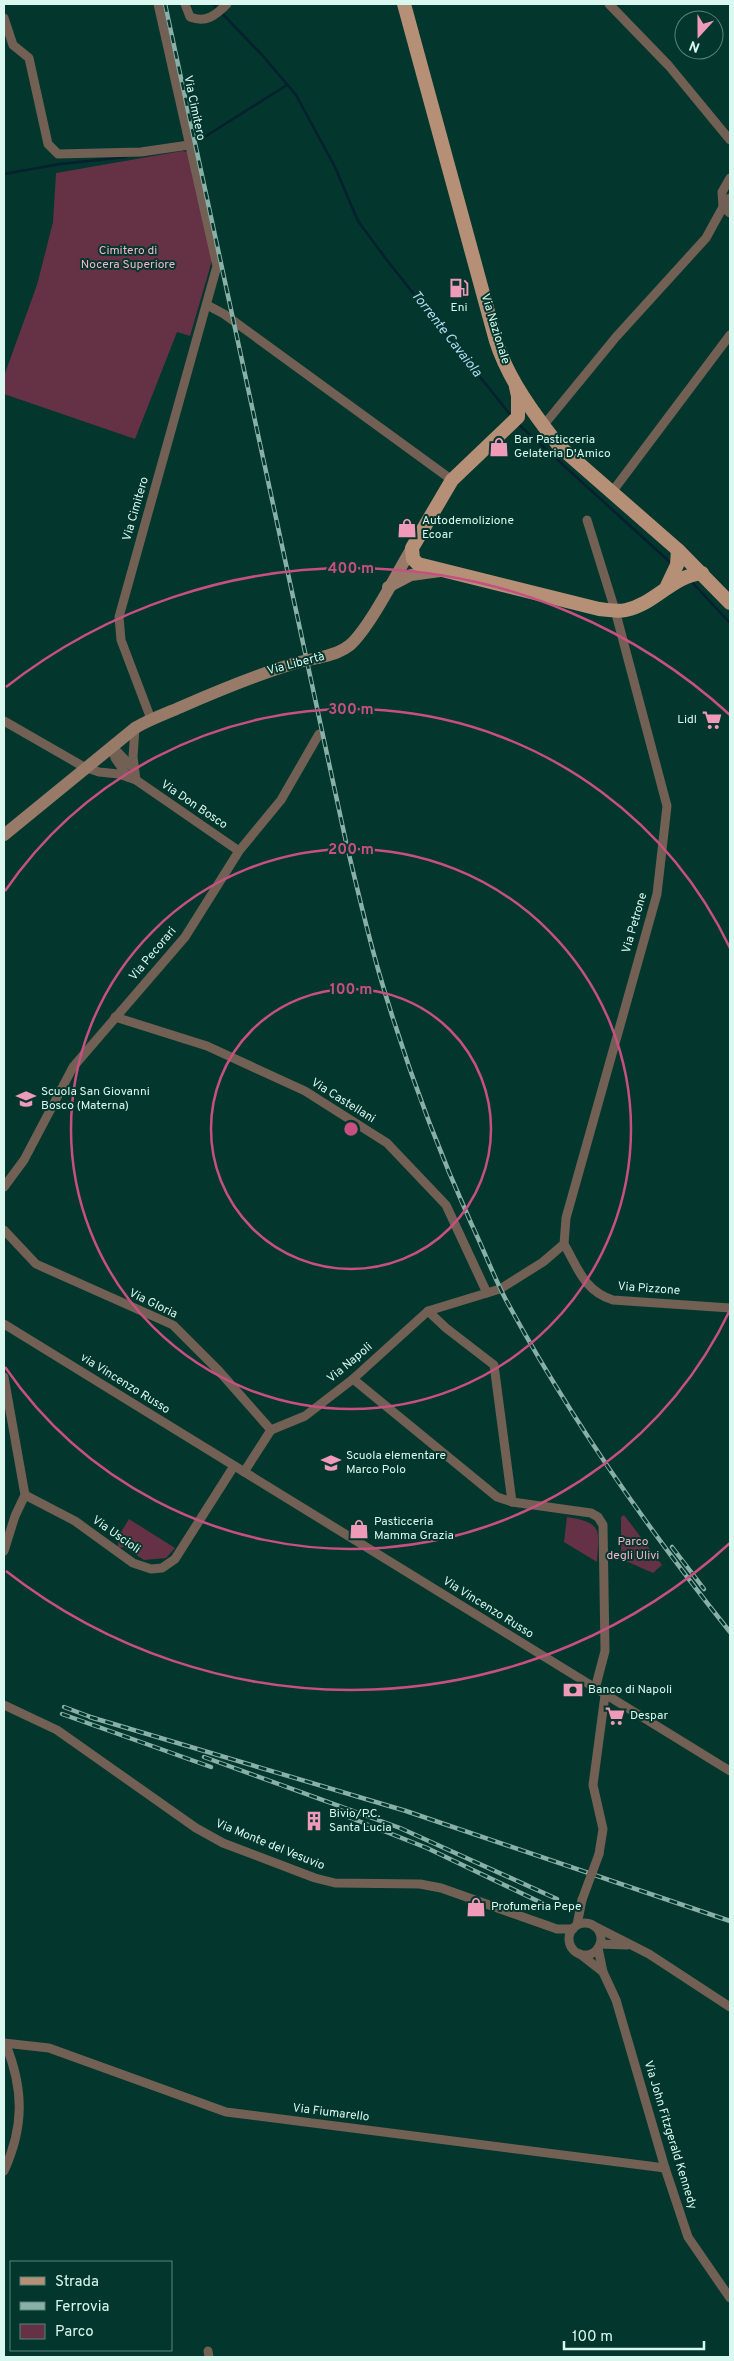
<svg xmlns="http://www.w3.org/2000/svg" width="734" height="2361" font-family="Overpass,sans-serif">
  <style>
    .green { fill: #653145 }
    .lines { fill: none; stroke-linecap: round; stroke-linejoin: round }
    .stream { stroke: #06202f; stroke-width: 2.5 }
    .minor { stroke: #716053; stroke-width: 9 }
    .secondary { stroke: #977b68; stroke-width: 12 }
    .primary { stroke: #b59077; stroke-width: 14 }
    .rail-casing { stroke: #89b0a7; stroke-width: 4.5 }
    .rail { stroke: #03362d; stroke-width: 2.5; stroke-dasharray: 8; stroke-linecap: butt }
    .minor-bridge { stroke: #716053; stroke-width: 9 }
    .secondary-bridge { stroke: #977b68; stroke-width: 12 }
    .ring { fill: none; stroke: #c85080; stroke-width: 2.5 }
    .labels { text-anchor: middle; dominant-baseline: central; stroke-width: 4; stroke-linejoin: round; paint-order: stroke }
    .street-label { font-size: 12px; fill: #d9f8ef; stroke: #03362d }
    .park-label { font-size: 12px; fill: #f5b3c9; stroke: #03362d }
    .poi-label { font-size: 12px; fill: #d9f8ef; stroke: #03362d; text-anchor: start }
    .water-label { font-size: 14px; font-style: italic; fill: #b2d9f2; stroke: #03362d }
    .centre { fill: #c85080; stroke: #03362d; stroke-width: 2.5 }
    .ring-label { font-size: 15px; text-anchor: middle; font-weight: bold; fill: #c85080; stroke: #03362d; stroke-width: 4; stroke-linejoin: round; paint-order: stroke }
  </style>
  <rect width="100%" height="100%" fill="#03362d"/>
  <g class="green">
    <path d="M182,151l5,1 3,5 23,100 -23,79 -13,-4 -42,107 -131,-45v-18l33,-91 16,-63 3,-49z"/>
    <path d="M624,1515l38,50 -9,8 -32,-14v-42z"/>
    <path d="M567,1517c36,6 32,12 30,45l-33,-20z"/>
    <path d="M129,1519l46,29 -9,10 -22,2 -20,-13 -6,1v-11z"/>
  </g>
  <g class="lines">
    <g class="stream">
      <path d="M213,4l50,52 33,39 39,72 23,54 28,38 126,158"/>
      <path d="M206,136l81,-51"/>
      <path d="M4,174l56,-10 66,-7"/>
      <path d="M517,423l155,141"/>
      <path d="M691,581l39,42"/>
    </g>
    <g class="minor">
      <path d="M185,4l5,13c16,6 25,-1 37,-13"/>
      <path d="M609,4l60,62 61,74"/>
      <path d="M4,18l9,27 16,13 19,86 10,10 83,-2 48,-7"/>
      <path d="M730,198l-7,9 7,6"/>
      <path d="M207,305l17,9 228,166"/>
      <path d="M543,426l73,-89 90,-99 17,-31 -1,-15 8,-14"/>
      <path d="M612,492l118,-157"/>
      <path d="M151,719l-30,-79 -2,-23 98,-351 -59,-262"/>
      <path d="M4,721l80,46 15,5 20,2 17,6 103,71"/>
      <path d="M135,728l-2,29 3,23"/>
      <path d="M112,746l3,12 13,19"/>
      <path d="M112,746l22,23"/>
      <path d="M115,1017l92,29 98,45 82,52 59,62 41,88"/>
      <path d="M4,1187l20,-27 49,-93 112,-130 54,-86 42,-51 38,-66"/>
      <path d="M4,1230l32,34 137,61 46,46 52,59"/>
      <path d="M564,1244c14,24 20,47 49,56l117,8"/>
      <path d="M428,1311l18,17 48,37 18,137 79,11 7,4 5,8 2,126 -10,38"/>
      <path d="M4,1324l726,447"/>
      <path d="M4,1377l21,118 -10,21 -11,35"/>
      <path d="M353,1379l144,118 15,5"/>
      <path d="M244,1472l27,-42 34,-14 48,-37 75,-68 72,-22 43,-27 21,-18 2,-26 91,-324 10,-88 -52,-196 -28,-90"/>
      <path d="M25,1495l50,26 58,42 18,6 11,-1 13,-9 59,-93"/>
      <path d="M4,1705l53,25 139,98 27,15 92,35 20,5 85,1 21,4 116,41h16"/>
      <path d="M599,1854l4,-25 -10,-44 12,-90"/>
      <circle cx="585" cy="1939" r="16"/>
      <path d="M577,1925l5,-25"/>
      <path d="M596,1927l53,27 81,53"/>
      <path d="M600,1944l27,1"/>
      <path d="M598,1948l5,24 13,28 49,168 23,69 42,61"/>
      <path d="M580,1954l23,18"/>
      <path d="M4,2043l45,5 177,64 439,56"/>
      <path d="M4,2171c20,-44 20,-81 2,-126"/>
      <path d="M208,2351l1,6"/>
    </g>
    <g class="secondary">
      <path d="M388,587l23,-12 29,-4"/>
      <path d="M318,658c11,-3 22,-5 32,-13 20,-18 47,-72 62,-97"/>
      <path d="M4,835l131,-107c15,-9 30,-14 46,-21 39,-17 77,-33 118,-45"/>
    </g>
    <g class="primary">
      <path d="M404,4l92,337c12,38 38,73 63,105l119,104 52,53"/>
      <path d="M516,387l2,9v21l-66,63 -40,68 1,11 5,5 181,45c9,1 18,3 27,1 29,-6 46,-34 76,-37"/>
      <path d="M667,586l10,-21 1,-15"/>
    </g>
    <defs>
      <g id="rail">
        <path d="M165,4l181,838c11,45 21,90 34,134 25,85 55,167 91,247 12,25 22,52 35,77 64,118 141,228 224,332"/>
        <path d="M672,1547l32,42"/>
        <path d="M64,1707l32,12"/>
        <path d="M62,1714l149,53"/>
        <path d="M90,1717l316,94 324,110"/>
        <path d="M204,1757l196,71 157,71"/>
        <path d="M333,1811l94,37 123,59"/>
      </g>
    </defs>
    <use href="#rail" class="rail-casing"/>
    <use href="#rail" class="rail"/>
    <path class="minor-bridge" d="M582,1900l17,-46"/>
    <path class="secondary-bridge" d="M299,662l19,-4"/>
  </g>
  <g class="ring">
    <circle cx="351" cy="1129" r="140"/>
    <circle cx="351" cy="1129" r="280"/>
    <path d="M730 1310A420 420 0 0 1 5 1367M5 891A420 420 0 0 1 730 948"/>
    <path d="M730 1543A561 561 0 0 1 6 1571M6 687A561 561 0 0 1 730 715"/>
  </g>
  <defs>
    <symbol id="fuel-bare" viewBox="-9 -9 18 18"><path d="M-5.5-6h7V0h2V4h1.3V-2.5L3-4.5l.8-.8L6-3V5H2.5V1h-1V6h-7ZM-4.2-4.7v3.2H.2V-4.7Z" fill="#ef9ab9" stroke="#03362d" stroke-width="2.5" paint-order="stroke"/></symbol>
    <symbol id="shop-bare" viewBox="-9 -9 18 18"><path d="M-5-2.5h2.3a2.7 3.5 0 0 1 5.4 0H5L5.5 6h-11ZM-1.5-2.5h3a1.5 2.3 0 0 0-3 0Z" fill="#ef9ab9" stroke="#03362d" stroke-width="2.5" paint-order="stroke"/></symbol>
    <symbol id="supermarket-bare" viewBox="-9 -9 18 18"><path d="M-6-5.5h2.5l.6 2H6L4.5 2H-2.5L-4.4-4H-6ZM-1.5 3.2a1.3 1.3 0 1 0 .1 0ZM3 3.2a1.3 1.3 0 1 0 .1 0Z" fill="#ef9ab9" stroke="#03362d" stroke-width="2.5" paint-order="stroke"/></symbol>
    <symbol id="school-bare" viewBox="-9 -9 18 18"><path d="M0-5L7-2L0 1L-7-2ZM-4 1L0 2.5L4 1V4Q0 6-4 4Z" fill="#ef9ab9" stroke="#03362d" stroke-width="2.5" paint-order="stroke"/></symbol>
    <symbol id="bank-bare" viewBox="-9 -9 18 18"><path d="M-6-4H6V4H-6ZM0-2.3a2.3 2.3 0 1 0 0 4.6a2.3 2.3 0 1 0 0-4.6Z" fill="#ef9ab9" stroke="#03362d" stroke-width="2.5" paint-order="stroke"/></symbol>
    <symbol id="building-bare" viewBox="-9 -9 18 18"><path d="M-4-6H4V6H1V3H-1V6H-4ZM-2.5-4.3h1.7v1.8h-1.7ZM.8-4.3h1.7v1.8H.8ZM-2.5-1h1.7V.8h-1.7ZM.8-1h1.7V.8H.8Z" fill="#ef9ab9" stroke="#03362d" stroke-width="2.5" paint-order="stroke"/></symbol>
  </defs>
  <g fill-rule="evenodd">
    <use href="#fuel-bare" x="445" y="274" width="28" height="28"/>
    <use href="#shop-bare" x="485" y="433" width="28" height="28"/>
    <use href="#shop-bare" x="393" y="514" width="28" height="28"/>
    <use href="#supermarket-bare" x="698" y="706" width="28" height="28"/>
    <use href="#school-bare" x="12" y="1085" width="28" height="28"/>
    <use href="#school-bare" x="317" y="1449" width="28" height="28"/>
    <use href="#shop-bare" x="345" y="1515" width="28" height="28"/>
    <use href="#bank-bare" x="559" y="1676" width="28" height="28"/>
    <use href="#supermarket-bare" x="601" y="1702" width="28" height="28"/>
    <use href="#building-bare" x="300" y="1807" width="28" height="28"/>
    <use href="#shop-bare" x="462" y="1893" width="28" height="28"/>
  </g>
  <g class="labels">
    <g class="street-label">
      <text transform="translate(194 108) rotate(78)">Via Cimitero</text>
      <text transform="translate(495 329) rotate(73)">Via Nazionale</text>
      <text transform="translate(136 509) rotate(-74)">Via Cimitero</text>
      <text transform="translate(296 664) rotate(-15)">Via Libertà</text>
      <text transform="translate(194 805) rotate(34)">Via Don Bosco</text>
      <text transform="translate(635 923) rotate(-74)">Via Petrone</text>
      <text transform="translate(153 954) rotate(-50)">Via Pecorari</text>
      <text transform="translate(343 1101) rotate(32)">Via Castellani</text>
      <text transform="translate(649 1289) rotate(4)">Via Pizzone</text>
      <text transform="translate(153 1304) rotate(26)">Via Gloria</text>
      <text transform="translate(350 1363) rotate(-40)">Via Napoli</text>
      <text transform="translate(125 1384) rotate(32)">via Vincenzo Russo</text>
      <text transform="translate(116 1535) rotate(35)">Via Uscioli</text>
      <text transform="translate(488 1608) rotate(32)">Via Vincenzo Russo</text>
      <text transform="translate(270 1845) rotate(22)">Via Monte del Vesuvio</text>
      <text transform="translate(331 2113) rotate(7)">Via Fiumarello</text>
      <text transform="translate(670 2135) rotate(73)">Via John Fitzgerald Kennedy</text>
    </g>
    <g class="park-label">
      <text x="128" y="251">Cimitero di<tspan x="128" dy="14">Nocera Superiore</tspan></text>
      <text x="633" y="1542">Parco<tspan x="633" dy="14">degli Ulivi</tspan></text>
    </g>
    <g class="poi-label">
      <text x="459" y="308" text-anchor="middle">Eni</text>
      <text x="514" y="440">Bar Pasticceria<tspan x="514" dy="14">Gelateria D'Amico</tspan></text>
      <text x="422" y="521">Autodemolizione<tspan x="422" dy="14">Ecoar</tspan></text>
      <text x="697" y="720" text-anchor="end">Lidl</text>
      <text x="41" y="1092">Scuola San Giovanni<tspan x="41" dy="14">Bosco (Materna)</tspan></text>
      <text x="346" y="1456">Scuola elementare<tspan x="346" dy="14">Marco Polo</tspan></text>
      <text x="374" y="1522">Pasticceria<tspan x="374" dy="14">Mamma Grazia</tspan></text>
      <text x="588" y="1690">Banco di Napoli</text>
      <text x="630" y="1716">Despar</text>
      <text x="329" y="1814">Bivio/P.C.<tspan x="329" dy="14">Santa Lucia</tspan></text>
      <text x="491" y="1907">Profumeria Pepe</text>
    </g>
    <g class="water-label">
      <text transform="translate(446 334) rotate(52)">Torrente Cavaiola</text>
    </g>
  </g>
  <circle cx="351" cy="1129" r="8" class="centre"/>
  <g class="ring-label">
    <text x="351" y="573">400 m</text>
    <text x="351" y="714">300 m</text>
    <text x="351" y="854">200 m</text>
    <text x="351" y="994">100 m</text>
  </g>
  <rect width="734" height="2361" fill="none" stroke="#d9f8ef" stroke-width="10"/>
  <rect x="10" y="2261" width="162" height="90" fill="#03362d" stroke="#59847b"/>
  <rect x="20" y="2277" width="25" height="8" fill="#b59077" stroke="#59847b"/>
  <text x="55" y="2286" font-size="15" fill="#d9f8ef">Strada</text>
  <rect x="20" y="2302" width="25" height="8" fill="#89b0a7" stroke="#59847b"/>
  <text x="55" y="2311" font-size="15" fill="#d9f8ef">Ferrovia</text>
  <rect x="20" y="2324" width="25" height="15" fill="#653145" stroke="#59847b"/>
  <text x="55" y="2336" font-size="15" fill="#d9f8ef">Parco</text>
  <g transform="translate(699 35) rotate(201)"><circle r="24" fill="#03362d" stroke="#59847b"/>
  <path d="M0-4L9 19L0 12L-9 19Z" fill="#ef9ab9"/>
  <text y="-8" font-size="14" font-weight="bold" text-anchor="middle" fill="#d9f8ef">N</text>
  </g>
  <path d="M564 2341v8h140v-8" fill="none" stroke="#d9f8ef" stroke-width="2.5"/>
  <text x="572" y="2341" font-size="15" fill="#d9f8ef" stroke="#03362d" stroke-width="4" paint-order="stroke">100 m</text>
</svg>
